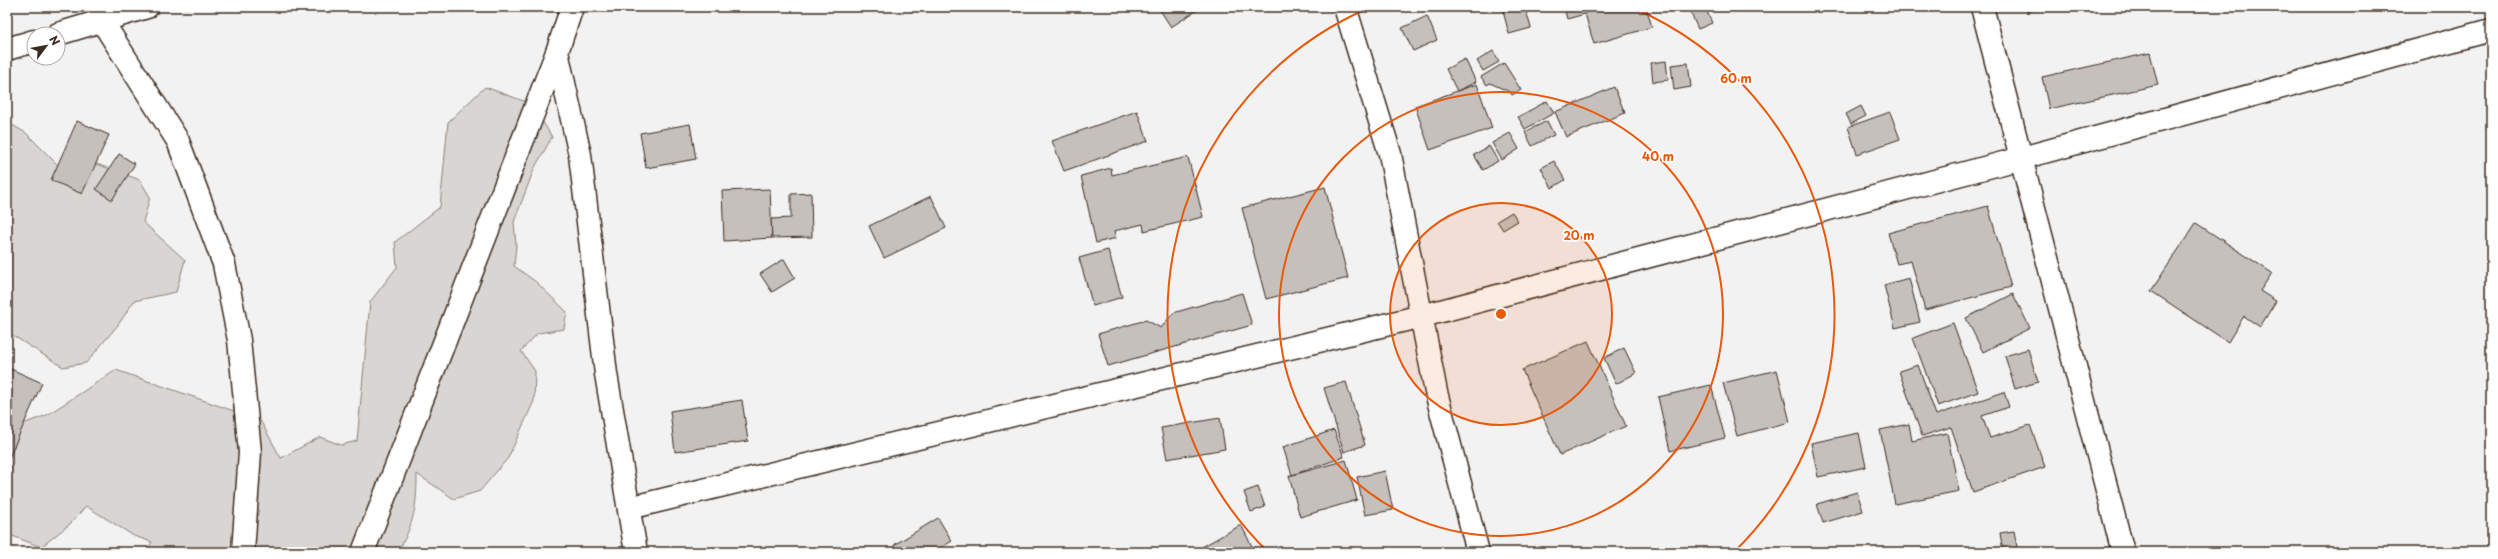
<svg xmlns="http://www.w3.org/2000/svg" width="2498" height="559" font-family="'Playpen Sans',sans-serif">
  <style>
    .green { fill: #d8d5d2; stroke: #8a8078 }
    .building { fill: #c6c0bd; stroke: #3b2a1e }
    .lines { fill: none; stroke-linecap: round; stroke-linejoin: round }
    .minor-casing { stroke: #3b2a1e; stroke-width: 25 }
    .highway-casing { stroke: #3b2a1e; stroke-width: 25 }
    .minor { stroke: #fff; stroke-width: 22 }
    .highway { stroke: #fff; stroke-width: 22 }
    .ring { fill: none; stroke: #e8590c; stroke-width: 2 }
    .centre { fill: #e8590c; stroke: #fff; stroke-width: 2 }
    .ring-label { font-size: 12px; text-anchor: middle; font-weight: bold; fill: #e8590c; stroke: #fff; stroke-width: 3.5; stroke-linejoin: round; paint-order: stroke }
  </style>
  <rect width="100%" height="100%" fill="#f3f2f2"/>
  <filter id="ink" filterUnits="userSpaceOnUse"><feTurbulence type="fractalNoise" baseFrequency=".025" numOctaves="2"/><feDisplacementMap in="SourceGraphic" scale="8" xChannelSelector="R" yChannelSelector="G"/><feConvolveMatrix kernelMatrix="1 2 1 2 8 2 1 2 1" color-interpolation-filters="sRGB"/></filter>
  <g filter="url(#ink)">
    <g class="green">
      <path d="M485,87l47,17 20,33 -18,32 -20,53 2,23 -2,21 22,16 31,30 -3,17 -26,4 -17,18 14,20 -1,30 -26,57 -28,33 -26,8 -37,-25c0,33 -3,49 -19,78h-253l7,-10 -18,-6 -48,-30 -16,18 -29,23 -34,-13v-104l40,-15 69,-45 144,50 21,38 39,-21 21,8 16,-4 13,-139 27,-35 -2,-25 45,-35 8,-85z"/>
      <path d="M7,122l19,11 48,48 20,-18 46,17 10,17 -7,25 42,38 -9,32 -42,9 -16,24 -32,38 -23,4 -56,-35z"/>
    </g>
    <g class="building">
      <path d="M1158,7h44l-31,20z"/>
      <path d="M1502,7h23l6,21 -22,6z"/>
      <path d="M1564,7h82l6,20 -58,17 -9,-30 -18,5z"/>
      <path d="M1688,7h17l7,16 -14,6z"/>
      <path d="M2026,7h20l-19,5z"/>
      <path d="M1427,16l10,24 -24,11 -11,-23z"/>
      <path d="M1493,51l6,11 -16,9 -6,-10z"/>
      <path d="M2150,53l8,32 -109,24 -7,-32z"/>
      <path d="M1465,59l11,23 -19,9 -11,-22z"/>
      <path d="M1666,61l2,19 -15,2 -2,-19z"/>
      <path d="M1504,63l17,27 -9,5 -2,-3 -20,-9 -3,2 -6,-8z"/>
      <path d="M1688,63l3,24 -17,3 -3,-25z"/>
      <path d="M1477,84l15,44 -62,22 -15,-44z"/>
      <path d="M1614,87l11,26 -59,24 -11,-25z"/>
      <path d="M1547,101l7,12 -29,16 -7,-12z"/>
      <path d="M1861,106l5,10 -15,8 -5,-10z"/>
      <path d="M1137,111l11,30 -84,30 -12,-30z"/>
      <path d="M1890,112l10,27 -43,15 -9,-27z"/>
      <path d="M77,121l32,14 -27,59 -31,-14z"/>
      <path d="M1547,121l7,14 -22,11 -7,-14z"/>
      <path d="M690,124l6,35 -50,9 -6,-35z"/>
      <path d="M1510,133l9,16 -17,11 -10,-17z"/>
      <path d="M1489,146l9,15 -15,9 -9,-15z"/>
      <path d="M119,154l16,10 -23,36 -16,-11z"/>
      <path d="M1188,157l15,60 -59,14 -1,-7 -29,7 2,7 -20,5 -15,-67 30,-8 1,7z"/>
      <path d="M1554,161l11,19 -13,8 -11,-20z"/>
      <path d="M1325,187l23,91 -82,21 -24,-91z"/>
      <path d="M770,189l2,49 -48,3 -2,-50z"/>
      <path d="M811,193l1,44 -40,1 -1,-19 20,-1v-24z"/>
      <path d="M931,196l15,32 -62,30 -15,-32z"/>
      <path d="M1988,206l23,81 -86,23 -14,-49 -14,3 -9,-31z"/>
      <path d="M1512,212l6,9 -15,9 -6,-9z"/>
      <path d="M2196,223l76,50 -12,18 16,10 -16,26 -16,-11 -16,26 -77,-51z"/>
      <path d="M1108,250l14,47 -29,9 -14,-48z"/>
      <path d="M784,259l11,19 -23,14 -12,-18z"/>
      <path d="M1909,278l11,44 -25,6 -11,-43z"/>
      <path d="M1242,293l10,32 -144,41 -10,-32 48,-14 15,8 12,-15z"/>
      <path d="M2013,294l17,34 -47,24 -17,-34z"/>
      <path d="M1953,323l25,69 -40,14 -25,-68z"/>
      <path d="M1588,341l38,85 -66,29 -38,-85z"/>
      <path d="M1624,348l12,25 -20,11 -12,-26z"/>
      <path d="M2028,349l10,33 -23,7 -10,-33z"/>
      <path d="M1918,365l18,50 68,-23 5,15 -27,9 8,22 40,-13 15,42 -72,25 -22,-65 -29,9 -23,-65z"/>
      <path d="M11,369l31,14 -33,75 -2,-1v-78z"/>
      <path d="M1777,370l13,52 -53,14 -14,-53z"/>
      <path d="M1346,382l19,63 -21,7 -20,-64z"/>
      <path d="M1711,385l14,53 -55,13 -12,-54z"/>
      <path d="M742,400l6,41 -73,11 -5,-41z"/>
      <path d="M1220,418l5,31 -58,10 -6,-31z"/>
      <path d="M1909,424l3,17 35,-8 12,58 -64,13 -15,-74z"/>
      <path d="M1334,430l10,27 -52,18 -9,-28z"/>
      <path d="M1859,433l7,34 -48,10 -7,-34z"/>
      <path d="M1346,460l11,40 -57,17 -11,-41z"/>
      <path d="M1385,471l8,39 -28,5 -8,-38z"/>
      <path d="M1258,487l7,20 -14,5 -7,-20z"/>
      <path d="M1857,492l6,19 -40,12 -6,-19z"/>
      <path d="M938,518l14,23 -18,11h-35l-5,-7z"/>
      <path d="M1241,525l14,27h-62z"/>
      <path d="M2014,531l4,21h-15l-3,-19z"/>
    </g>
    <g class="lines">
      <defs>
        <g id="minor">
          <path d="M98,7l4,14 76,120 46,123 15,76 11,112 -7,100"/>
          <path d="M1345,7l45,147 46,238 42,160"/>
          <path d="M1982,7l141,545"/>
          <path d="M58,34l89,-27"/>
          <path d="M7,49l27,-8"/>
          <path d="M557,52l23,103 26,219 30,178"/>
          <path d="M629,508l793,-192 600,-158 469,-128"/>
        </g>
        <path id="highway" d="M363,552l194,-500 15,-45"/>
      </defs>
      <use href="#minor" class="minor-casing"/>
      <use href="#highway" class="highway-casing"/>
      <use href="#minor" class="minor"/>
      <use href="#highway" class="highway"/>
    </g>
  </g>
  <circle cx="1501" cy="314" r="111" fill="#e8590c" fill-opacity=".12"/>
  <g class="ring">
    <circle cx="1501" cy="314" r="111"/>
    <circle cx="1501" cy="314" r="222"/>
    <path d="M1268 552A333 333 0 0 1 1371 7M1631 7A333 333 0 0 1 1734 552"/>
  </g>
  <circle cx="1501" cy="314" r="6" class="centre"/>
  <g class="ring-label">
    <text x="1736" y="83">60 m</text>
    <text x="1658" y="161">40 m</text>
    <text x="1579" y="240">20 m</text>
  </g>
  <rect width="2498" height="559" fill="none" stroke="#fff" stroke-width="24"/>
  <rect x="12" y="12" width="2474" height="535" fill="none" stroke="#3b2a1e" stroke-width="1.5" filter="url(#ink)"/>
  <g transform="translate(46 46) rotate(58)"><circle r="19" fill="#ffffff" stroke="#b1aaa5"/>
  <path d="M0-3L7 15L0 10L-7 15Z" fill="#3b2a1e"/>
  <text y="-6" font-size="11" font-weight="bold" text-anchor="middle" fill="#3b2a1e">N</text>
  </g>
</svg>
